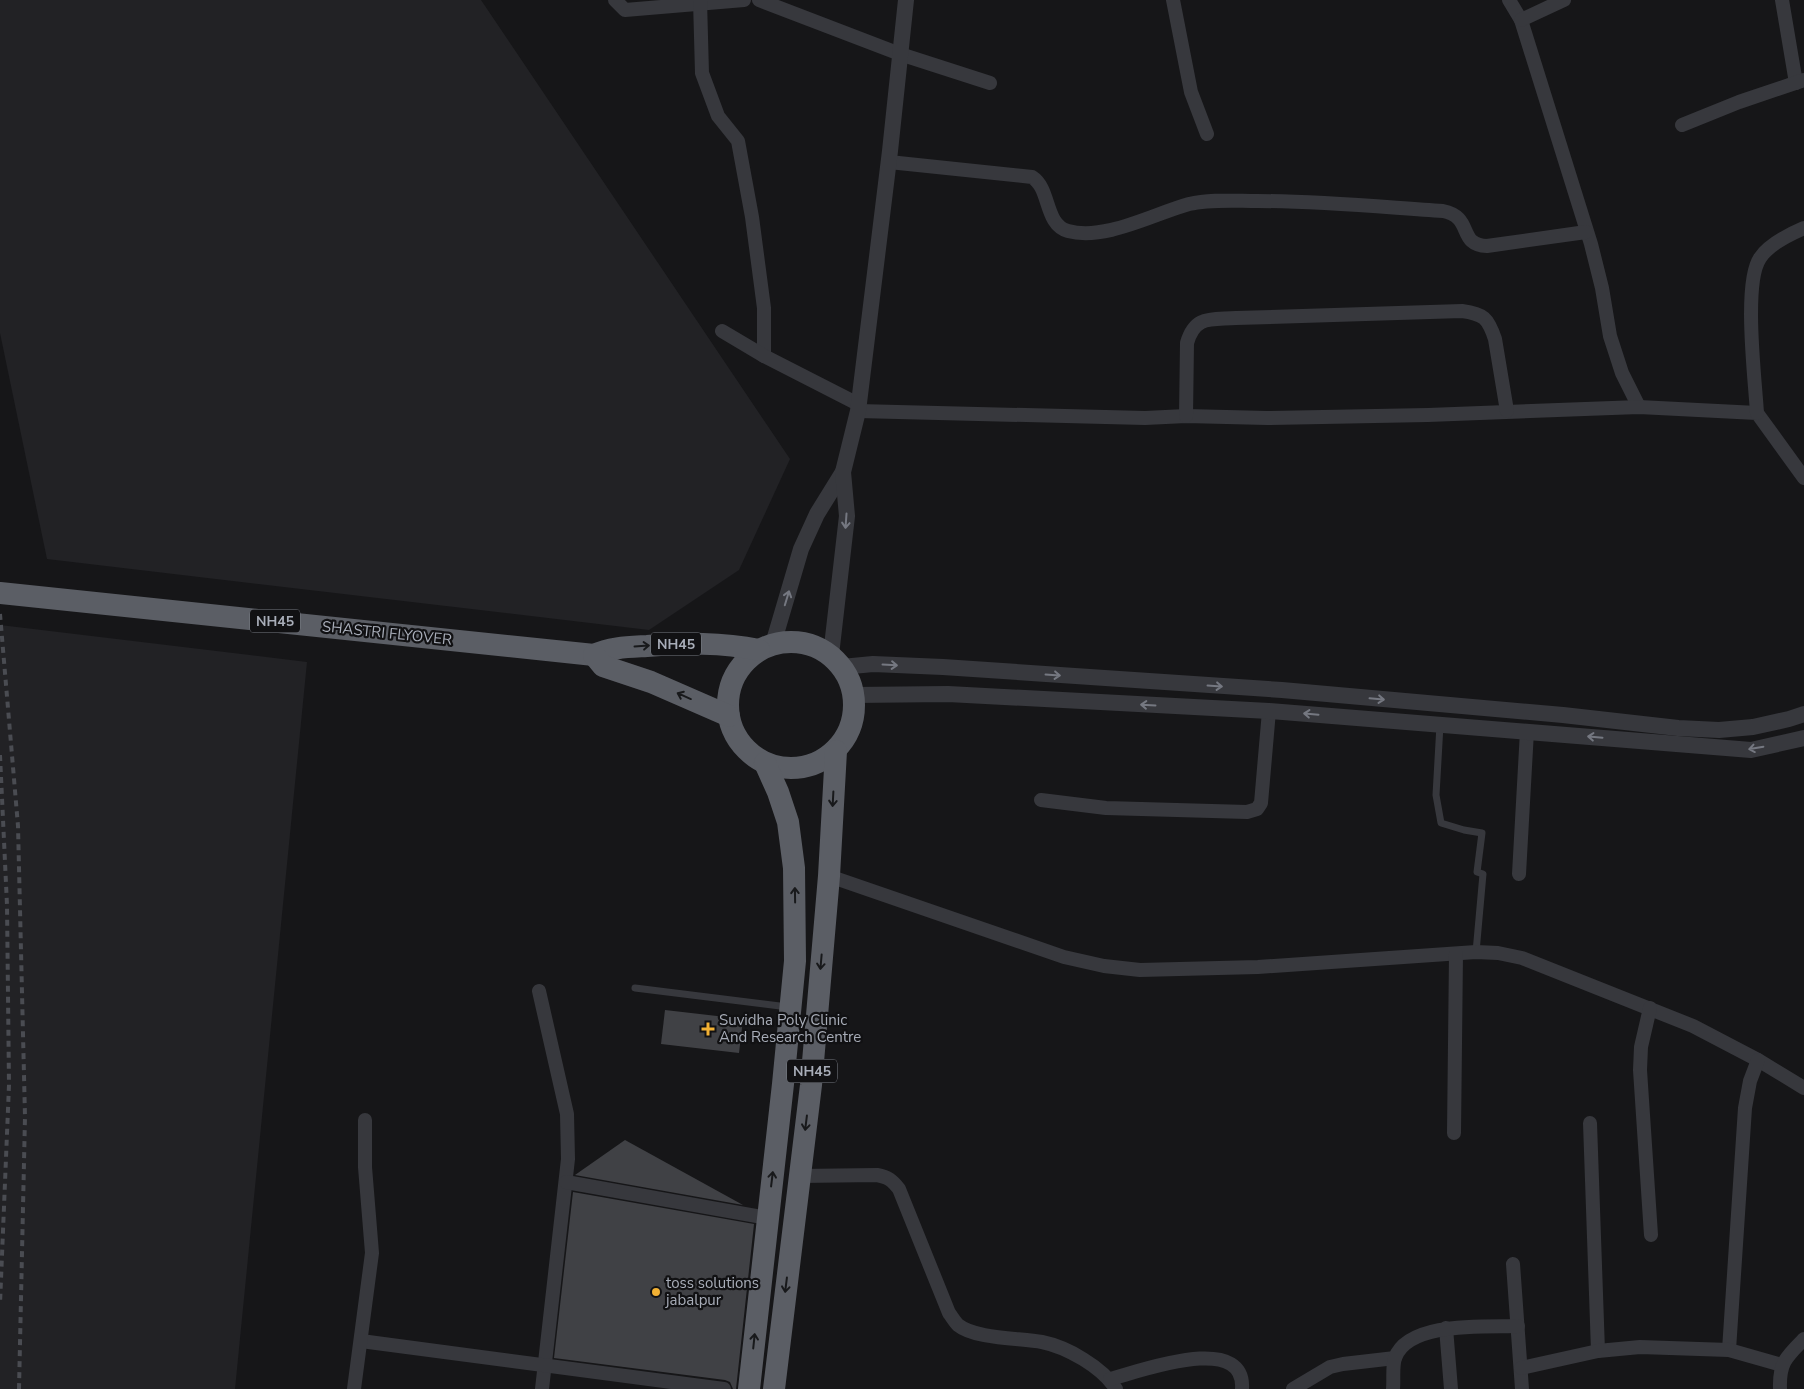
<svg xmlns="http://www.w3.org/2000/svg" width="1804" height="1389" font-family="'Nunito Sans',sans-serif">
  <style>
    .built { fill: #222225 }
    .building { fill: #404145 }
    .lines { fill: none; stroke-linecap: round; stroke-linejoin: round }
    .service { stroke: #37383d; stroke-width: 7 }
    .minor { stroke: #37383d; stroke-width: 14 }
    .tertiary { stroke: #37383d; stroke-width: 16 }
    .trunk { stroke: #5b5e65; stroke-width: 22 }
    .rail { stroke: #4a4c52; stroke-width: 4; stroke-dasharray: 6 5; stroke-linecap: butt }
    .oneway { stroke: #757881 }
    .oneway2 { stroke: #18191b }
    .poi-dot { fill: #f2b134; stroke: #111113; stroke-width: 2 }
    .labels { text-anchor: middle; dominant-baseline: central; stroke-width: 4.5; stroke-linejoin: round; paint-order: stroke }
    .shield { fill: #111113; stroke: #7b7e86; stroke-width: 1 }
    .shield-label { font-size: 14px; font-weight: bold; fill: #a8adb8 }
    .street-label { font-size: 15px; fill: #a8adb8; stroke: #111113 }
    .poi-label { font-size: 15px; fill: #a8adb8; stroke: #111113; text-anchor: start }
  </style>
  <rect width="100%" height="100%" fill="#161618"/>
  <g class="built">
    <path d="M0,0h481l309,459 -51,111 -90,60 -602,-71 -47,-226z"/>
    <path d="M0,625l307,37 -72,727h-235z"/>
  </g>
  <g class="building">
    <path d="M665,1010l78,9 -4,34 -78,-9z"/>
    <path d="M625,1140l118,65 -168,-30z"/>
    <path d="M573,1192l181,32 -18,165h-3l-3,-7 -5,-2 -171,-22z"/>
  </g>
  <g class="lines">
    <g class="service">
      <path d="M1440,725l-4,70 5,28 23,7 18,3 -5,39 6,2 -7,78"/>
      <path d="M635,988l153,19"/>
    </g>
    <g class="minor">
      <path d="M615,0l10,10 119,-10"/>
      <path d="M700,0l2,73 16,43 20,25 14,76 12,91v48"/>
      <path d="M759,0l141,54 90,29"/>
      <path d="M1173,0l18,92 16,42"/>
      <path d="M1509,0l12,20 70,224 11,44 8,48 12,37 17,34"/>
      <path d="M1782,0l14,83"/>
      <path d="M1521,20l43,-20"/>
      <path d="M1682,125l57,-23 65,-22"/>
      <path d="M889,162l143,15c19,12 12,47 36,54 37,10 85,-17 121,-27 21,-5 46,-3 68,-3 62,0 124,6 186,10 31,6 14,34 44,35l99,-14"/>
      <path d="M722,331l42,25 94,48"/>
      <path d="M858,411l287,7 41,-2 81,2 161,-3 211,-8 118,6 47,65"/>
      <path d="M1757,413c-2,-34 -14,-130 3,-155 9,-14 30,-24 44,-30"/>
      <path d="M1186,416l1,-73c8,-28 24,-23 49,-25l226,-7c22,3 26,7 33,28l12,72"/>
      <path d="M1041,800l65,8 141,4 10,-3 4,-6 8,-92"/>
      <path d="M1519,874l8,-143"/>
      <path d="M829,876l235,81 40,9 36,4 118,-3 218,-15 22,1 24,5 171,68 65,34 46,28"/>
      <path d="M539,991l28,123 1,45 -26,230"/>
      <path d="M1650,1008l-9,39 -1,23 11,165"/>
      <path d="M1590,1123l8,228"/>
      <path d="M1454,1133l2,-179"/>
      <path d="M800,1176l77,-1c11,2 15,5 22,14l50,124c3,4 6,9 9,12 17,14 62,13 84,17 25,5 60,25 74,47"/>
      <path d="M566,1182l202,36"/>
      <path d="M1513,1264l9,125"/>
      <path d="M1446,1328l5,61"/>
      <path d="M361,1341l363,48"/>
      <path d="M1729,1350l16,-242 5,-27 8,-21"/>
      <path d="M1521,1368l77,-17 42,-4 89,3 53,15"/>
      <path d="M1110,1379c28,-7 136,-48 132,10"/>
      <path d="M354,1389l18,-136 -7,-86v-47"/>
      <path d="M1293,1389l37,-22 13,-3 52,-6"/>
      <path d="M1393,1389c1,-9 -1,-22 2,-31 13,-37 91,-31 123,-32"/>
      <path d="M1780,1389c-1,-26 6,-32 24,-50"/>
    </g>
    <g class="tertiary">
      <path d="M773,644l28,-95 16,-35 26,-42"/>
      <path d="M831,655l16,-139 -4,-44 15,-61 32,-260 16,-151"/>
      <path d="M842,667l31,-3 70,3 339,23 281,25 115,13 41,2 34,-3 36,-8 15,-5"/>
      <path d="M854,695l94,-1 321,17 482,39 53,-12"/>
    </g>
    <g class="trunk">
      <path d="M0,593l594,62"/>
      <circle cx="791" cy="705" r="63"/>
      <path d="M594,655c17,-8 35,-8 53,-9 38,-3 74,-4 112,4"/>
      <path d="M594,655l9,11 48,16 78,34"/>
      <path d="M749,1389l34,-305 12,-123 -1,-93 -6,-46 -10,-30 -13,-29"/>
      <path d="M774,1389l37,-304 18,-209 7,-125"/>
    </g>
    <g class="rail">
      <path d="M0,614l18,212 7,291 -6,272"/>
      <path d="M0,755l7,150 2,180 -9,219"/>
    </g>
  </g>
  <defs><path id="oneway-shaft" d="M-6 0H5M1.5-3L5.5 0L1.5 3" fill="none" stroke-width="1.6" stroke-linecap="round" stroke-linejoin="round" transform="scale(1.25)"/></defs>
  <g class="oneway">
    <use href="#oneway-shaft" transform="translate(846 521) rotate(94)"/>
    <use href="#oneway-shaft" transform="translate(787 598) rotate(-73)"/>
    <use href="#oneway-shaft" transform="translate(890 665) rotate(3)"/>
    <use href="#oneway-shaft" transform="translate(1053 675) rotate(4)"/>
    <use href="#oneway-shaft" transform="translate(1215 686) rotate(4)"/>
    <use href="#oneway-shaft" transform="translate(1377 699) rotate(5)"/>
    <use href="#oneway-shaft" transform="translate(1148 705) rotate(-177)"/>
    <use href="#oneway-shaft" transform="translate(1311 714) rotate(-175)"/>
    <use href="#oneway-shaft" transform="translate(1595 737) rotate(-175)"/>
    <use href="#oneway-shaft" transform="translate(1756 748) rotate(170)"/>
  </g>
  <g class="oneway2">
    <use href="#oneway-shaft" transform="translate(642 646) rotate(-4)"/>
    <use href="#oneway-shaft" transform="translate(684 696) rotate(-156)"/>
    <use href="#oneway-shaft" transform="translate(833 799) rotate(93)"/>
    <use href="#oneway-shaft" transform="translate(795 895) rotate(-91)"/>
    <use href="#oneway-shaft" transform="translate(821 962) rotate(95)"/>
    <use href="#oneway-shaft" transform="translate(806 1123) rotate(97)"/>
    <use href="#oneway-shaft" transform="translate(772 1179) rotate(-83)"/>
    <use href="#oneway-shaft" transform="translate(786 1285) rotate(97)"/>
    <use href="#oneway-shaft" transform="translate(754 1341) rotate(-84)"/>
  </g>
  <g class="poi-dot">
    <path d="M705.5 1021.5h5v5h5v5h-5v5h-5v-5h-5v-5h5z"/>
    <circle cx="656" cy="1292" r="5"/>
  </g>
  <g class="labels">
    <g class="shield">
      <rect x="250" y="609.5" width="50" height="23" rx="4"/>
      <rect x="651" y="632.5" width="50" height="23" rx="4"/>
      <rect x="787" y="1059.5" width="50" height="23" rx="4"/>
    </g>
    <g class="shield-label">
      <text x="275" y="621">NH45</text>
      <text x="676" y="644">NH45</text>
      <text x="812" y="1071">NH45</text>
    </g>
    <g class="street-label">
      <text transform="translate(387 633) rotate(6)">SHASTRI FLYOVER</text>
    </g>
    <g class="poi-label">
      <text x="719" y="1020">Suvidha Poly Clinic<tspan x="719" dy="17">And Research Centre</tspan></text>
      <text x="666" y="1283">toss solutions<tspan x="666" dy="17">jabalpur</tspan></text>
    </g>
  </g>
</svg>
